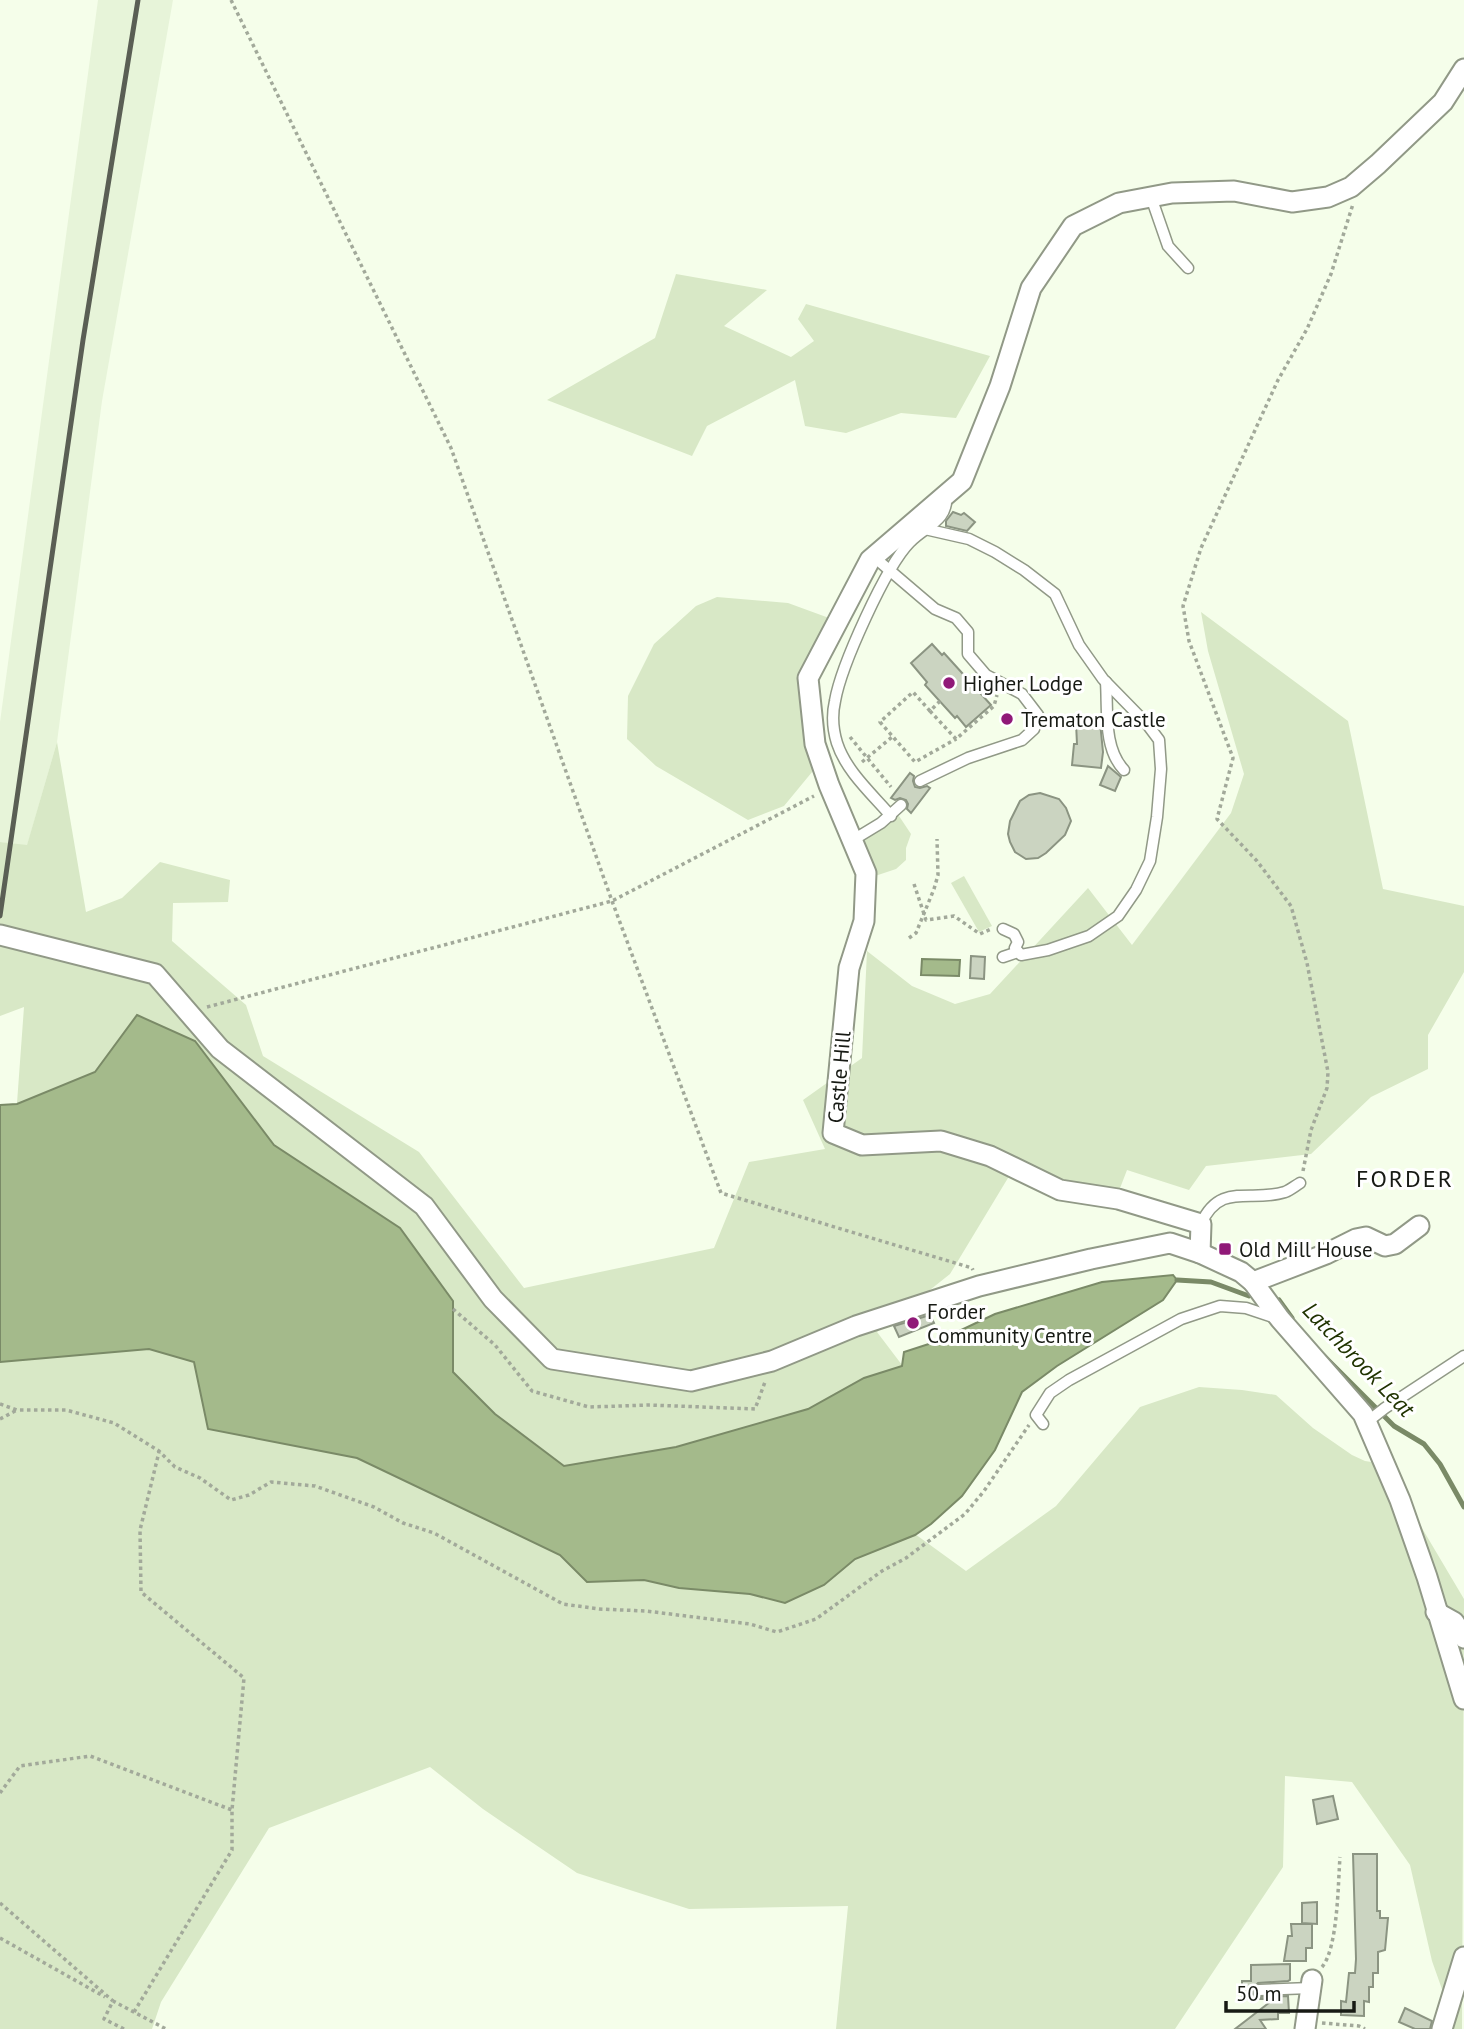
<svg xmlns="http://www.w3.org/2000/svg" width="1464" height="2029" font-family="'PT Sans',sans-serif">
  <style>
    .built { fill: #e7f4d9 }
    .green { fill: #d8e8c6 }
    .water { fill: #a4ba8b; stroke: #7a8a67; stroke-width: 2 }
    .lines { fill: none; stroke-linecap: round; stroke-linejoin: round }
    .stream { stroke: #7a8a67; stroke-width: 5 }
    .building { fill: #cbd4c1; stroke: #8b9482; stroke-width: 2 }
    .service-casing { stroke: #919987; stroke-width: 13 }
    .minor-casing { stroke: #919987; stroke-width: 23 }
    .path { stroke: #a2a99a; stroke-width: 3.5; stroke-dasharray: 3.5 3.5; stroke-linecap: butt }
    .service { stroke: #fff; stroke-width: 10 }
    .minor { stroke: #fff; stroke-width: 19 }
    .rail { stroke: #5a5e54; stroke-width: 5 }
    .poi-dot { fill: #901978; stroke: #fff; stroke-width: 2.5 }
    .labels { text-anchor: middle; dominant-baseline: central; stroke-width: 6; stroke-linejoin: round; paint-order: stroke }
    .poi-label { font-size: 21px; fill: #171a14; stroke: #fff; text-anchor: start }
    .street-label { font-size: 21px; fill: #171a14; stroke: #fff }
    .water-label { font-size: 23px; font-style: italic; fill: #203300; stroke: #fff }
    .quarter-label { font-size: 24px; letter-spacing: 2px; fill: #171a14; stroke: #fff }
  </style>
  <rect width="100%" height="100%" fill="#f5feea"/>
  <path class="built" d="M98,0h75l-71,401 -45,341 -30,104 -27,-4v-120z"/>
  <g class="green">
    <path d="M676,274l91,16 -43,36 67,31 23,-16 -16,-22 8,-15 184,52 -34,62 -55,-5 -55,20 -41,-7 -10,-46 -88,46 -15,30 -145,-56 108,-62z"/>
    <path d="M717,597l71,6 52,19 -28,56 5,88 -33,40 -36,14 -92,-54 -29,-27 1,-43 26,-52 42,-38z"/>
    <path d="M1201,612l147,109 35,168 81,17v66l-36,63v34l-57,28 -60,57 -105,12 -17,24 -62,-20 -10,26 -103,-28 -64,106 -73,58 25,33 2,-13 34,-11 57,-27 107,-32 71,-7 4,5 -14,20 -106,66 -35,26 -27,58 -33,46 -31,28 -16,10 51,37 90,-65 84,-99 59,-20 43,3 34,5 37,33 39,27 13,6 19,3 80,135 -2,430h-20l7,-20 -17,-48 -22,-96 -58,-83 -67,-6 -2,91 -108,162h-339l12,-123 -159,3 -112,-36 -94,-64 -53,-42 -161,61 -108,174 -9,27h-152v-924l17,-2 7,-96 -24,9v-174l27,3 30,-103 29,170 36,-14 38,-36 70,18 -2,22 -55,1 -1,38 74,64 17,51 156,96 105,136 190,-40 35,-86 76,-13 -22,-49 59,-42 5,-107 45,35 43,18 35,-10 98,-106 44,57 99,-132 13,-39 -36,-123z"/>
    <path d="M897,813l14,21 -5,14v12l-10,9 -21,7 -18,-34z"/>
    <path d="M964,876l28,50 -13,6 -28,-49z"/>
  </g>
  <g class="water">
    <path d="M922,959l38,1 -1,16 -38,-1z"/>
    <path d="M137,1015l58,26 79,104 126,83 53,73v71l42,42 69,52 112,-19 132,-38 56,-31 38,-12 2,-14 34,-11 57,-27 107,-32 71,-7 4,5 -14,20 -106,66 -35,26 -27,58 -33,46 -31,28 -16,11 -60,24 -31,26 -39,18 -35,-9 -71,-6 -35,-8 -57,2 -27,-27 -203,-97 -149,-29 -14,-67 -45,-13 -149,13v-257l17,-1 78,-32z"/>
  </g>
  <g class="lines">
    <g class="stream">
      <path d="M1177,1280l34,2 38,14"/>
      <path d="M1279,1300l13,18"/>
      <path d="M1323,1355l71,71 30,18 16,20 24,43"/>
    </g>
  </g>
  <g class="building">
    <path d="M953,512l8,3 3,-2 11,9 -8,9 -21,-5v-5z"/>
    <path d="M932,644l10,11 2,-2 47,52 -25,22 -9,-11 -2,2 -30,-33 2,-3 -16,-19z"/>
    <path d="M1100,722l3,30 -2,16 -29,-3 2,-21h3l-1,-21z"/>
    <path d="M1108,766l13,11 -6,14 -15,-6z"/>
    <path d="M910,773l4,3 -1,5 2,6 5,1 7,-2 3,2 -19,25 -4,-4 1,-5 -2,-4 -6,-2 -5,2 -4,-2z"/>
    <path d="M1040,793l19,6 7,9 5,13 -6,14 -19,18 -8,5 -12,1 -11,-7 -5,-10 -2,-8 2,-13 10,-20 9,-6z"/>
    <path d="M971,956l14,1 -1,22 -14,-1z"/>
    <path d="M930,1315l4,8 -35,14 -5,-11z"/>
    <path d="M1333,1796l5,23 -21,5 -4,-24z"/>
    <path d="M1353,1854h24v57h3v7h8l-3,32 -7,2v21h-5v14h-4v15l-5,-1v15l-23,-1v-14l5,1 3,-29h6l1,-14z"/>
    <path d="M1317,1902v22l-15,-1v-20z"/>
    <path d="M1291,1924h21v24h-6v13h-22l4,-25h4z"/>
    <path d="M1290,1964v16l-2,1 -30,2 -6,7 1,4 6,3 29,-1 1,17h-11v6l-18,1 6,9h-31l39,-30h-32v-18h9v-16z"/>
    <path d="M1405,2008l27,13 -2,8h-15l-16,-7z"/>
  </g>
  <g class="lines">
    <defs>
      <g id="service">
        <path d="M1151,197l17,49 20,22"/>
        <path d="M925,529l44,10 26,13 29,18 31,24 24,51 24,34 44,45 12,16 2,29 -4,48 -7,44 -14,29 -18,26 -29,20 -41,14 -27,5 -6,-7 3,-6 -4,-8 -11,-5"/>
        <path d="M874,557l61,52 21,9 12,14v22l18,21 36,19 16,21 -4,14 -12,11 -54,18 -48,23"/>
        <path d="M1106,682c2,28 -3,66 18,88"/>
        <path d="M891,816c-19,-22 -45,-45 -54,-73 -4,-13 -5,-29 -2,-42 6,-35 51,-135 75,-159 15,-16 39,-21 36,-47"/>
        <path d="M853,840l28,-17 20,-18"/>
        <path d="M1003,957l15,-5"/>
        <path d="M1201,1224c19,-43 50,-21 84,-32 5,-2 10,-6 15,-9"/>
        <path d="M1367,1422l18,-14 79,-52"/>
        <path d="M1043,1424l-7,-9 14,-22 19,-13 112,-61 39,-13 26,2 30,10"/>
        <path d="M1259,1990l52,-2"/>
      </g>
      <g id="minor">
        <path d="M0,935l155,39 65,75 204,157 69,93 59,60 139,22 81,-20 84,-35 123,-40 112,-27 79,-16 30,10 41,19 12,10 27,37 83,95 37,86 27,77 37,122"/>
        <path d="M1200,1253l1,-29 -83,-25 -58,-9 -70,-34 -49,-15 -79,4 -29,-12 16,-165 15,-47 2,-48 -37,-88 -14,-41 -7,-66 62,-118 92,-79 38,-95 31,-98 42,-62 46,-23 53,-10 62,-2 58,11 36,-5 23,-10 27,-23 65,-62 21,-33"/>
        <path d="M1253,1282l73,-28 30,-15 10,-2 19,9 10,-2 24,-18"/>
        <path d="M1436,1612l18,10 10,16"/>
        <path d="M1305,2029l7,-49"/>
        <path d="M1442,2029l22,-72"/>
      </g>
    </defs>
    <use href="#service" class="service-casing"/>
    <use href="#minor" class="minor-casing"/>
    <g class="path">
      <path d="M231,0l220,448 161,453 109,292 251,75 1,2"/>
      <path d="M940,701l-10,10 26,28 38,-33 3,-11"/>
      <path d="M930,711l-17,-19 -33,30 35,40 41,-23"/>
      <path d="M850,737l41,50"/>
      <path d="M862,762l30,-25"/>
      <path d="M914,884l12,36 28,-4 26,18 11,-5"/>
      <path d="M909,938l7,-5 18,-44 4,-14 -1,-36"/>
      <path d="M207,1007l405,-106 202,-105"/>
      <path d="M1303,1171l8,-41 16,-42 1,-16 -21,-109 -16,-57 -34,-45 -40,-42 16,-61 -44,-117 -6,-35 18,-58 77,-168 29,-51 24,-55 22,-70"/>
      <path d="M453,1309l42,36 37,46 57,16 61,-2 105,4 10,-27"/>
      <path d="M0,1404l17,6h49l48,13 45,28 16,16 25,11 31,22 18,-5 22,-13 44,4 59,21 29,16 31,10 129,71 36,5 47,2 104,13 27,8 39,-13 66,-48 24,-13 59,-44 19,-23 45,-66"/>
      <path d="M0,1419l17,-9"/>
      <path d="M0,1793l20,-27 70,-10 142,54"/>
      <path d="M0,1903l113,98"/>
      <path d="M0,1938l105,59"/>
      <path d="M1322,1967c16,-19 16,-84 18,-110"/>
      <path d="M134,2012l98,-162v-40l12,-132 -103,-86 -1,-62 19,-78"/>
      <path d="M1322,2023l37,3 6,3"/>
      <path d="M124,2029l-20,-10 9,-18 53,28"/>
    </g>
    <use href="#service" class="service"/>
    <use href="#minor" class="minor"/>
    <path class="rail" d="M0,916l83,-576 55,-340"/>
  </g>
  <g class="poi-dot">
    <circle cx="949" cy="683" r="7"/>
    <circle cx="1007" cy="719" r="7"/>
    <rect x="1218" y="1242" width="14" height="14" rx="3.5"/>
    <circle cx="913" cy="1323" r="7"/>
  </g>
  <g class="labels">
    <g class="poi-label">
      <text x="963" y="683">Higher Lodge</text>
      <text x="1021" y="719">Trematon Castle</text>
      <text x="1239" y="1249">Old Mill House</text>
      <text x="927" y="1311">Forder<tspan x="927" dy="24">Community Centre</tspan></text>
    </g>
    <g class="street-label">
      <text transform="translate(839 1077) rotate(-85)">Castle Hill</text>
    </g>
    <g class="water-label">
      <text transform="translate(1359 1359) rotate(46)">Latchbrook Leat</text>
    </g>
    <g class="quarter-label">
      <text x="1405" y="1178">FORDER</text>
    </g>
  </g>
  <path d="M1226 2001v10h128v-10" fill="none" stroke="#171a14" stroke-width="3.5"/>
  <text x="1236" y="2001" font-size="21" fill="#171a14" stroke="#ffffff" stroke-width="5" paint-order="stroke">50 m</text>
</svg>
